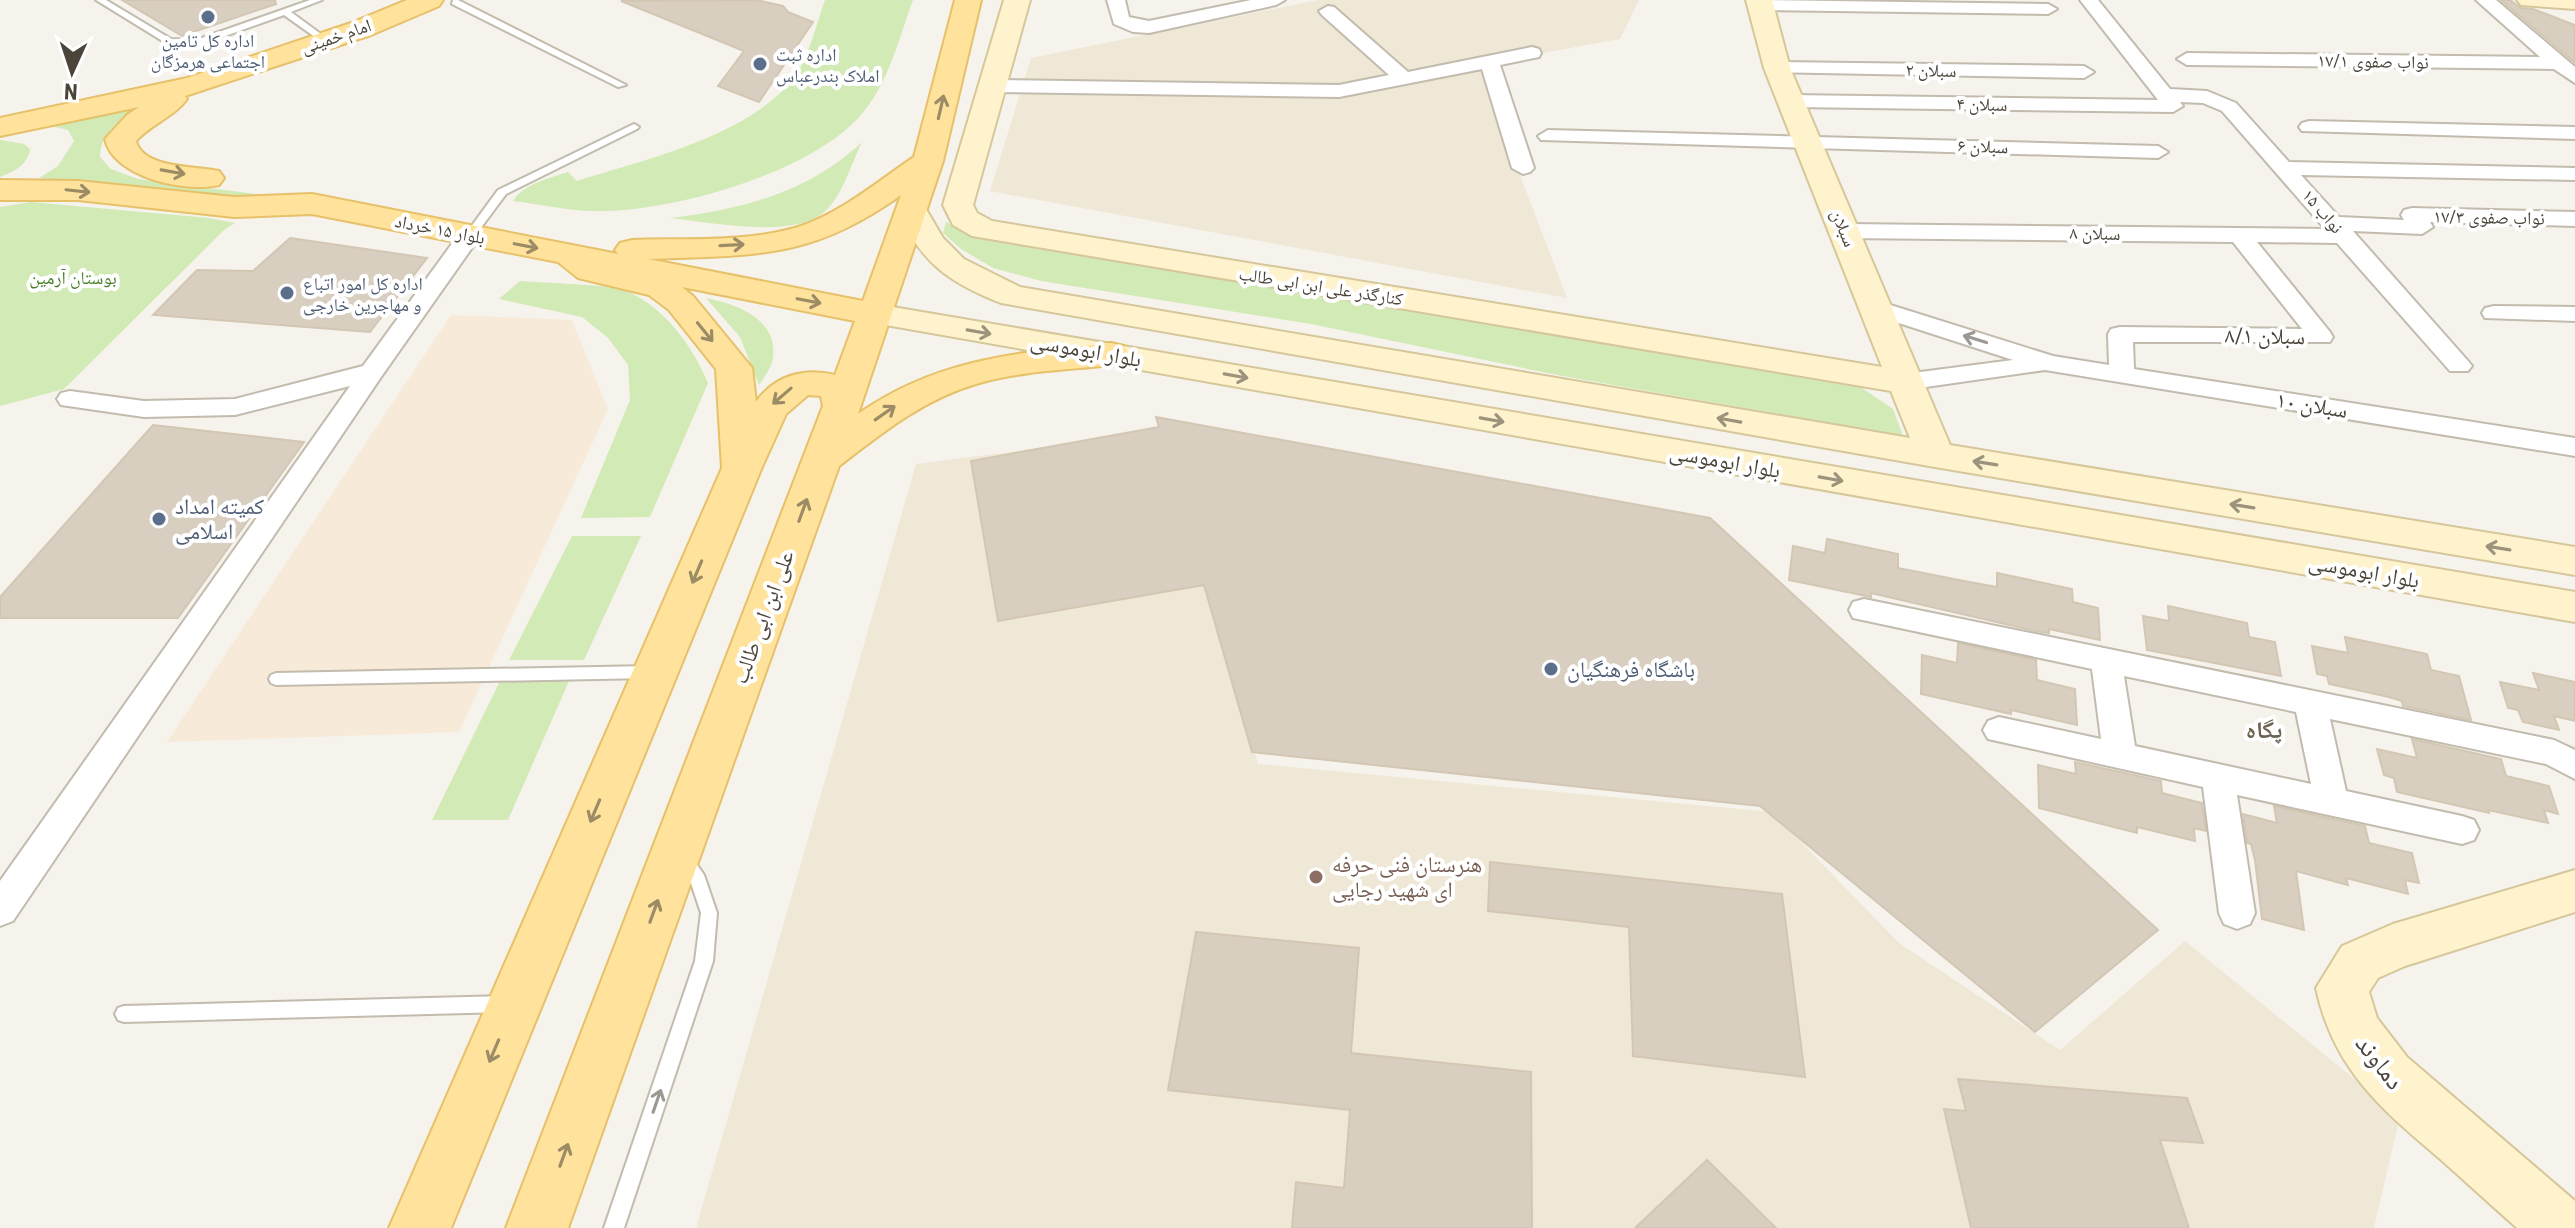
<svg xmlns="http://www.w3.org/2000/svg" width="2575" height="1228" font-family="'Roboto Condensed','Noto Naskh Arabic',sans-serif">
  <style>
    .commercial { fill: #f7ead8 }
    .education { fill: #efe8d6 }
    .green { fill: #d2eab5 }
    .building { fill: #d8cfc1; stroke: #d3c7b4; stroke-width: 2 }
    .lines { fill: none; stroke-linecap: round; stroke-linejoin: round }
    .lane-casing { stroke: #c2bbae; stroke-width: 4 }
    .street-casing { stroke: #c2bbae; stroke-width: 4 }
    .secondary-casing { stroke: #d6c79b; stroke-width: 4 }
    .primary-casing { stroke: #e6c16a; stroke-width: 4 }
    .lane { fill: #fff; fill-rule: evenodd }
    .street { fill: #fff; fill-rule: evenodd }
    .secondary { fill: #fff3cd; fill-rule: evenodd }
    .primary { fill: #ffe39c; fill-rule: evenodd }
    .oneway { stroke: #9c8c66 }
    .oneway2 { stroke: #9c937c }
    .oneway3 { stroke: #9c9892 }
    .service-dot { fill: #5c6f8a; stroke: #fff; stroke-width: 3 }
    .education-dot { fill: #8d6e63; stroke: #fff; stroke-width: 3 }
    .labels { text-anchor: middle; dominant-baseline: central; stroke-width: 8; stroke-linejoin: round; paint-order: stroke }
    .far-street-label { font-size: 18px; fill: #4b4439; stroke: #fff }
    .far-service-label { font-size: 18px; fill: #4e5e75; stroke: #fff; text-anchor: start }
    .far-park-label { font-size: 18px; fill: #4a7f2a; stroke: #fff }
    .street-label { font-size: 22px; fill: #4b4439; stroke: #fff }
    .service-label { font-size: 22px; fill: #4e5e75; stroke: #fff; text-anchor: start }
    .education-label { font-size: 22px; fill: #785e54; stroke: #fff; text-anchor: start }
    .neighbourhood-label { font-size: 24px; font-weight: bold; fill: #6e6250; stroke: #fff }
    .near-street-label { font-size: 26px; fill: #4b4439; stroke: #fff }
  </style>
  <rect width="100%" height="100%" fill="#f6f3ec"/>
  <path class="commercial" d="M451,315l121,5 36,89 -149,323 -292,10z"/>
  <g class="education">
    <path d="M1318,0h321l-19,39 -142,26 89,233 -577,-107 41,-133z"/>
    <path d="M1167,432l91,332 514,48 127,131 161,107 125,-109 215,175 -26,112h-1678l220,-764z"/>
  </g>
  <g class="green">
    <path d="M825,0h88c-14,38 -25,85 -53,116 -51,58 -193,98 -269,95 -26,-1 -53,-7 -78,-10 12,-18 35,-22 55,-29l9,9c69,-22 175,-45 219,-106 12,-17 22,-55 29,-75z"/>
    <path d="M153,100c-22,13 -53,28 -53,57l11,12 27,10 141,18 -49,1 -191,-20 19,-12 16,-25 -6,-11 -17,-4z"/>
    <path d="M0,140l24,4 6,5c-2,16 -17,23 -30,28z"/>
    <path d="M862,142c-11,22 -20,56 -39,71 -32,26 -113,9 -153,5 72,-9 138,-25 192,-76z"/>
    <path d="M31,202l178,16 26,5 -11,7 -160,159 -64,17v-199z"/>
    <path d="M946,222l26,13 890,153 31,21 10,27 -346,-61 -246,-51 -270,-43 -48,-13 -32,-19 -18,-16z"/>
    <path d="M520,281c23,2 88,3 106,10 39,16 67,56 82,92l-58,134 -69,1 49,-118 -2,-35 -20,-27 -26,-21 -83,-18z"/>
    <path d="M706,298c31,6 72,21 67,60 -1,9 -9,19 -14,27l-19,-48z"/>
    <path d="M572,536h69l-57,124h-75z"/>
    <path d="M500,681h69l-61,139h-76z"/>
  </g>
  <g class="building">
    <path d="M122,0h153l1,4 -94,32z"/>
    <path d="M757,0l26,6 5,6 25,10 -54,80 -41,-16 26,-35 -123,-50z"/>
    <path d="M2501,0h9l11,8 12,1 42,16v38z"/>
    <path d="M290,238l137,20 -57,74 -217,-17 44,-45 56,1z"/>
    <path d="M1156,417l554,101 448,412 -123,102 -275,-226 -508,-54 -48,-167 -206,36 -27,-160 188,-34z"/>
    <path d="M153,425l151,17 -126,176h-178v-21z"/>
    <path d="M1827,539l71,15v14l66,13 33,6v-14l75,16 1,13 25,6 2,32 -51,-11v4l-14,-2 -164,-38v4l-82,-17 4,-34 32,7z"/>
    <path d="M2168,606l79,17 2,14 26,5 6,34 -134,-26 -4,-34 26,5z"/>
    <path d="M2345,637l82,17 4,16 28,6 12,44 -68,-14 -1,-5 -13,-4 -60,-13 -2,-8 -10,-2 -5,-28 36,7z"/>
    <path d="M1958,643l78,17 1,20 38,9 2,36 -66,-15v4l-90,-20 1,-39 35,8z"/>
    <path d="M2533,673l42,9v39l-21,-5 5,14 -36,-8 -5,-12 -10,-2 -8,-26 39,8z"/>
    <path d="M2412,739l89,20 5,17 43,10 9,28 -14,-4 4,13 -60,-13 1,3 -92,-21 -3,-14 -10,-3 -7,-26 40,9z"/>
    <path d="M2075,762l86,19 1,12 40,10 4,28 -12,-3 1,13 -58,-14v6l-98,-25 -1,-43 38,9z"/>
    <path d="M2274,806l91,20 4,17 43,10 7,30 -14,-3 3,14 -62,-16 2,7 -52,-14 8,59 -42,-11 -7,-59 -4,-16 -4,-1 -4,-29 34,9z"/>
    <path d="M1490,862l292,32 23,183 -172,-21 -4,-129 -141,-16z"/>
    <path d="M1196,932l163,16 -8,105 180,19 1,156h-240l4,-46 48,6 6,-78 -182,-20z"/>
    <path d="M1958,1079l229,19 16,45 -43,-3 29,88h-218l-27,-119 22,2z"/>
    <path d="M1707,1160l69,68h-141z"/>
  </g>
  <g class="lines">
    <defs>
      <g id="lane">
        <path d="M96,0h10l65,39 25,1 114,-40h12l-31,12 38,28 -7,2 -38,-27 -84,30h-31z"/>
        <path d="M453,0h5l168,85 -8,2 -166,-83z"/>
        <path d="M634,124l5,3 -2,2 -131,65 -32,43h-8l-1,-2 33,-45z"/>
        <path d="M650,666l5,2 2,4 -2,4 -5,2 -374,7 -5,-2 -2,-4 2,-4 5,-2z"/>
        <path d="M685,854l6,2 13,19 13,38 -4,48 -89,267h-20l91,-267 6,-48 -10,-30 -14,-22 2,-5z"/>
        <path d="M506,996l6,2 3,6 -3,6 -6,2 -382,10 -6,-2 -3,-6 3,-6 6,-2z"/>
      </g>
      <g id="street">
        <path d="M1107,0h18l4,17 20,4 102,-21h34l-9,5 -127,28 -16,-1 -19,-8z"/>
        <path d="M1758,0l290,4 9,5 -9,5 -288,-4 -9,-5z"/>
        <path d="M2080,0h18l72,89 37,2 29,12 53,59 286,6v12l-274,-5 38,42 65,3 -3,-5 3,-5 8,-2 163,4v14l-145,-4 3,5 -11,7 -69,-3 115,130 4,5 -4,5h-18l-113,-128 -80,-1 73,90 3,5 -3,5h-197l1,27 441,69v18l-530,-86 -140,20 -9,-2 -4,-6 4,-6 9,-2 108,-14 -145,-47 -4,-5 4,-5h16l169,53 56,9 -1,-31 3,-5 9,-2 182,2 -69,-87 -388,-4 -11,-7 11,-7 480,5 -103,-118 -19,-8 -23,-1 3,4 -10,6 -382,-5 -10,-6 10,-6 367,5z"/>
        <path d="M2476,0h20l79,67v16l-21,-14 -367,-4 -10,-6 10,-6 353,4z"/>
        <path d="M1328,6l6,1 74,65 124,-25 7,2 2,4 -2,4 -39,8 34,103 -4,4 -7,2 -11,-6 -30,-99 -143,28 -347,-5 -10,-6 10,-6 347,5 50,-10 -67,-60 -3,-4z"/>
        <path d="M1777,62l307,4 10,6 -10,6 -314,-6 -3,-4 3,-4z"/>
        <path d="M2309,121l266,6v12l-273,-8 -3,-4 3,-4z"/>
        <path d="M1548,130l610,16 10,6 -10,6 -617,-18 -3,-4z"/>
        <path d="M470,228l11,7 -100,142 -368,544 -13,5v-45l350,-495 -115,29 -91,2 -83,-12 -4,-6 4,-6 9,-2 74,10 91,-2 128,-33 99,-136z"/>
        <path d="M2494,306l81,1v14l-90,-3 -3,-5 3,-5z"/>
        <path d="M1864,599l690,141 21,10v29l-29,-15 -216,-45 16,72 116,25 12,4 5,10 -5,10 -12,4 -225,-49 18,118 -5,11 -13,5 -13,-5 -5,-11 -16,-126 -215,-48 -5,-9 5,-9 11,-4 102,22 -9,-70 -239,-51 -4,-8 4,-8zM2124,676l172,36 15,72 -176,-38z"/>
      </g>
      <g id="secondary">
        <path d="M1004,0h26l-57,205 4,8 15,8 890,146 -118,-299 -18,-68h26l18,68 160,377 625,102v28l-640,-108 -934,-164c-53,-21 -79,-40 -104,-92l4,-7 11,-2 11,2 20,34 21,21 56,28 890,151 -19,-47 -919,-155 -19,-11 -10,-20z"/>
        <path d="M2517,0h58v9l-54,-4z"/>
        <path d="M875,304l1700,288v30l-1712,-301 -5,-7 5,-7z"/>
        <path d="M2575,870v42l-170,54 -27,12 -9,14 8,26 30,39 168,144v27h-58c-26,-23 -52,-47 -78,-70 -59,-50 -106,-90 -123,-170l26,-42 51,-22z"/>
      </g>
      <g id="primary">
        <path d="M407,0h36l-4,6 -68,29 -186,61 2,3c-12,17 -37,26 -51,42 7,28 60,25 83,30l5,7 -5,7c-34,8 -106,-8 -114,-46l22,-24 12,-8 -139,29v-18l187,-40 164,-55z"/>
        <path d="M955,0h26l-38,161 -85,253c80,-56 159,-61 253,-71l13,3 5,8 -5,8 -13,3c-44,5 -92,6 -135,19 -52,15 -94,49 -137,82l-271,762h-62l317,-822 -2,-10 -13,-1 -22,19 -24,53 -311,761h-62l333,-760 -6,-99 -47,-59 -20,-15 -71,-17 -20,-16 -246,-48 -78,3 -156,-17h-78v-20l78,1 156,16 78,-3 306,60 -3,-4 5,-7 12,-3c54,-2 113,3 166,-13 43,-14 79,-45 116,-70zM901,195l-38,106 -215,-42c106,-4 162,1 253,-64zM682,287l173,34 -20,54c-31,-8 -61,1 -79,27l-4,-34 -59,-72z"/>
      </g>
    </defs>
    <use href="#lane" class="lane-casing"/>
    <use href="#street" class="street-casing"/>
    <use href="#secondary" class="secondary-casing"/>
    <use href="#primary" class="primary-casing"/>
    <use href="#lane" class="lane"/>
    <use href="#street" class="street"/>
    <use href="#secondary" class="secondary"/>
    <use href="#primary" class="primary"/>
  </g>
  <defs><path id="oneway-shaft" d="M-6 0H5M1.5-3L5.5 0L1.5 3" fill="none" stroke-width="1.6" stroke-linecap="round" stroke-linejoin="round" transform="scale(2)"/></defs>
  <g class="oneway">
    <use href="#oneway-shaft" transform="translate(941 107) rotate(-77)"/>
    <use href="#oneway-shaft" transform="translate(173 172) rotate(10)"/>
    <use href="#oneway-shaft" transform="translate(78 191) rotate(6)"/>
    <use href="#oneway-shaft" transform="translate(732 245) rotate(-3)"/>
    <use href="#oneway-shaft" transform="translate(526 246) rotate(11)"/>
    <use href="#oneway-shaft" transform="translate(809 301) rotate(11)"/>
    <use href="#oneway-shaft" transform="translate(705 332) rotate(51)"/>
    <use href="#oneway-shaft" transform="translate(782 396) rotate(139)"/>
    <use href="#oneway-shaft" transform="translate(885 413) rotate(-35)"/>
    <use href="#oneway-shaft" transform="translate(803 510) rotate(-70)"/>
    <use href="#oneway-shaft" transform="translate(697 572) rotate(113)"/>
    <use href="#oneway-shaft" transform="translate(595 811) rotate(113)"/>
    <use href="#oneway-shaft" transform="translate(654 911) rotate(-70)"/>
    <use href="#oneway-shaft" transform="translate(494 1051) rotate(113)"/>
    <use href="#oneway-shaft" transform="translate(564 1155) rotate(-70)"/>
  </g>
  <g class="oneway2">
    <use href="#oneway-shaft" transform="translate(979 332) rotate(10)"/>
    <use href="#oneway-shaft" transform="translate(1236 376) rotate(10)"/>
    <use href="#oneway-shaft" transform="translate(1492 420) rotate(10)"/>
    <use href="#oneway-shaft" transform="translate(1729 420) rotate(-170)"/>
    <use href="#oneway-shaft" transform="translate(1985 463) rotate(-171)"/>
    <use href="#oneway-shaft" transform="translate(1831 479) rotate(10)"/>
    <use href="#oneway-shaft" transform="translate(2242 506) rotate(-171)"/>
    <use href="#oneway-shaft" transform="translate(2498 548) rotate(-171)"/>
  </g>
  <g class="oneway3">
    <use href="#oneway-shaft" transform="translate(1975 339) rotate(-163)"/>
    <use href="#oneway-shaft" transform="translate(657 1101) rotate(-71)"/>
  </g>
  <g class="service-dot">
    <circle cx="208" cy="17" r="8"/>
    <circle cx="760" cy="64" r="8"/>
    <circle cx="287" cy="293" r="8"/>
    <circle cx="159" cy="519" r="8"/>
    <circle cx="1551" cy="669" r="8"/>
  </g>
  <circle class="education-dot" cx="1316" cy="877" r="8"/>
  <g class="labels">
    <g class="far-street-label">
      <text transform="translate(336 36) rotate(-19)">امام خمینی</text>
      <text transform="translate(2373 61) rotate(1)">نواب صفوی ۱۷/۱</text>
      <text transform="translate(1931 70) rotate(1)">سبلان ۲</text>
      <text transform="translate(1982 104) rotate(1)">سبلان ۴</text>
      <text transform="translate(1983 146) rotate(2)">سبلان ۶</text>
      <text transform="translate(2323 211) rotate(49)">نواب ۱۵</text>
      <text transform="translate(2489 217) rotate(1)">نواب صفوی ۱۷/۳</text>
      <text transform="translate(1844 228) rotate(68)">سبلان</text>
      <text transform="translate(440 229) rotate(11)">بلوار ۱۵ خرداد</text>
      <text transform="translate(2095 233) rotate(1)">سبلان ۸</text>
      <text transform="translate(1321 286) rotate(9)">کنارگذر علی ابن ابی طالب</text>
    </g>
    <g class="far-service-label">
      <text x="208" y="40" text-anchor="middle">اداره کل تامین<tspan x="208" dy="21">اجتماعی هرمزگان</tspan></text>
      <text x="776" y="54">اداره ثبت<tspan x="776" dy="21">املاک بندرعباس</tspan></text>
      <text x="303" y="283">اداره کل امور اتباع<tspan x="303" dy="21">و مهاجرین خارجی</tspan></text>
    </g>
    <g class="far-park-label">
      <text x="73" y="277">بوستان آرمین</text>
    </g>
    <g class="street-label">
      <text transform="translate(2265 336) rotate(1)">سبلان ۸/۱</text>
      <text transform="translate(1086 350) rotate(10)">بلوار ابوموسی</text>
      <text transform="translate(2312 405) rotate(9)">سبلان ۱۰</text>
      <text transform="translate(1725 461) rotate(10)">بلوار ابوموسی</text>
      <text transform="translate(2364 571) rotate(10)">بلوار ابوموسی</text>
      <text transform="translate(763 617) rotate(-70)">علی ابن ابی طالب</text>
    </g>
    <g class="service-label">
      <text x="175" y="506">کمیته امداد<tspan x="175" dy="25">اسلامی</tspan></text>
      <text x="1567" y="669">باشگاه فرهنگیان</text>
    </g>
    <g class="education-label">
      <text x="1332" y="864">هنرستان فنی حرفه<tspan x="1332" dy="25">ای شهید رجایی</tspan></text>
    </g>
    <g class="neighbourhood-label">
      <text x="2264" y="730">پگاه</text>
    </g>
    <g class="near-street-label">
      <text transform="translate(2380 1062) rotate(52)">دماوند</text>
    </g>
  </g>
  <g transform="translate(72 72) rotate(183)" stroke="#ffffff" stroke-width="6" paint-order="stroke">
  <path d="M0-6L14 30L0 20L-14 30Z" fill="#4b4439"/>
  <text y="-12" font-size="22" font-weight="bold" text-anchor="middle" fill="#4b4439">N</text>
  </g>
</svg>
